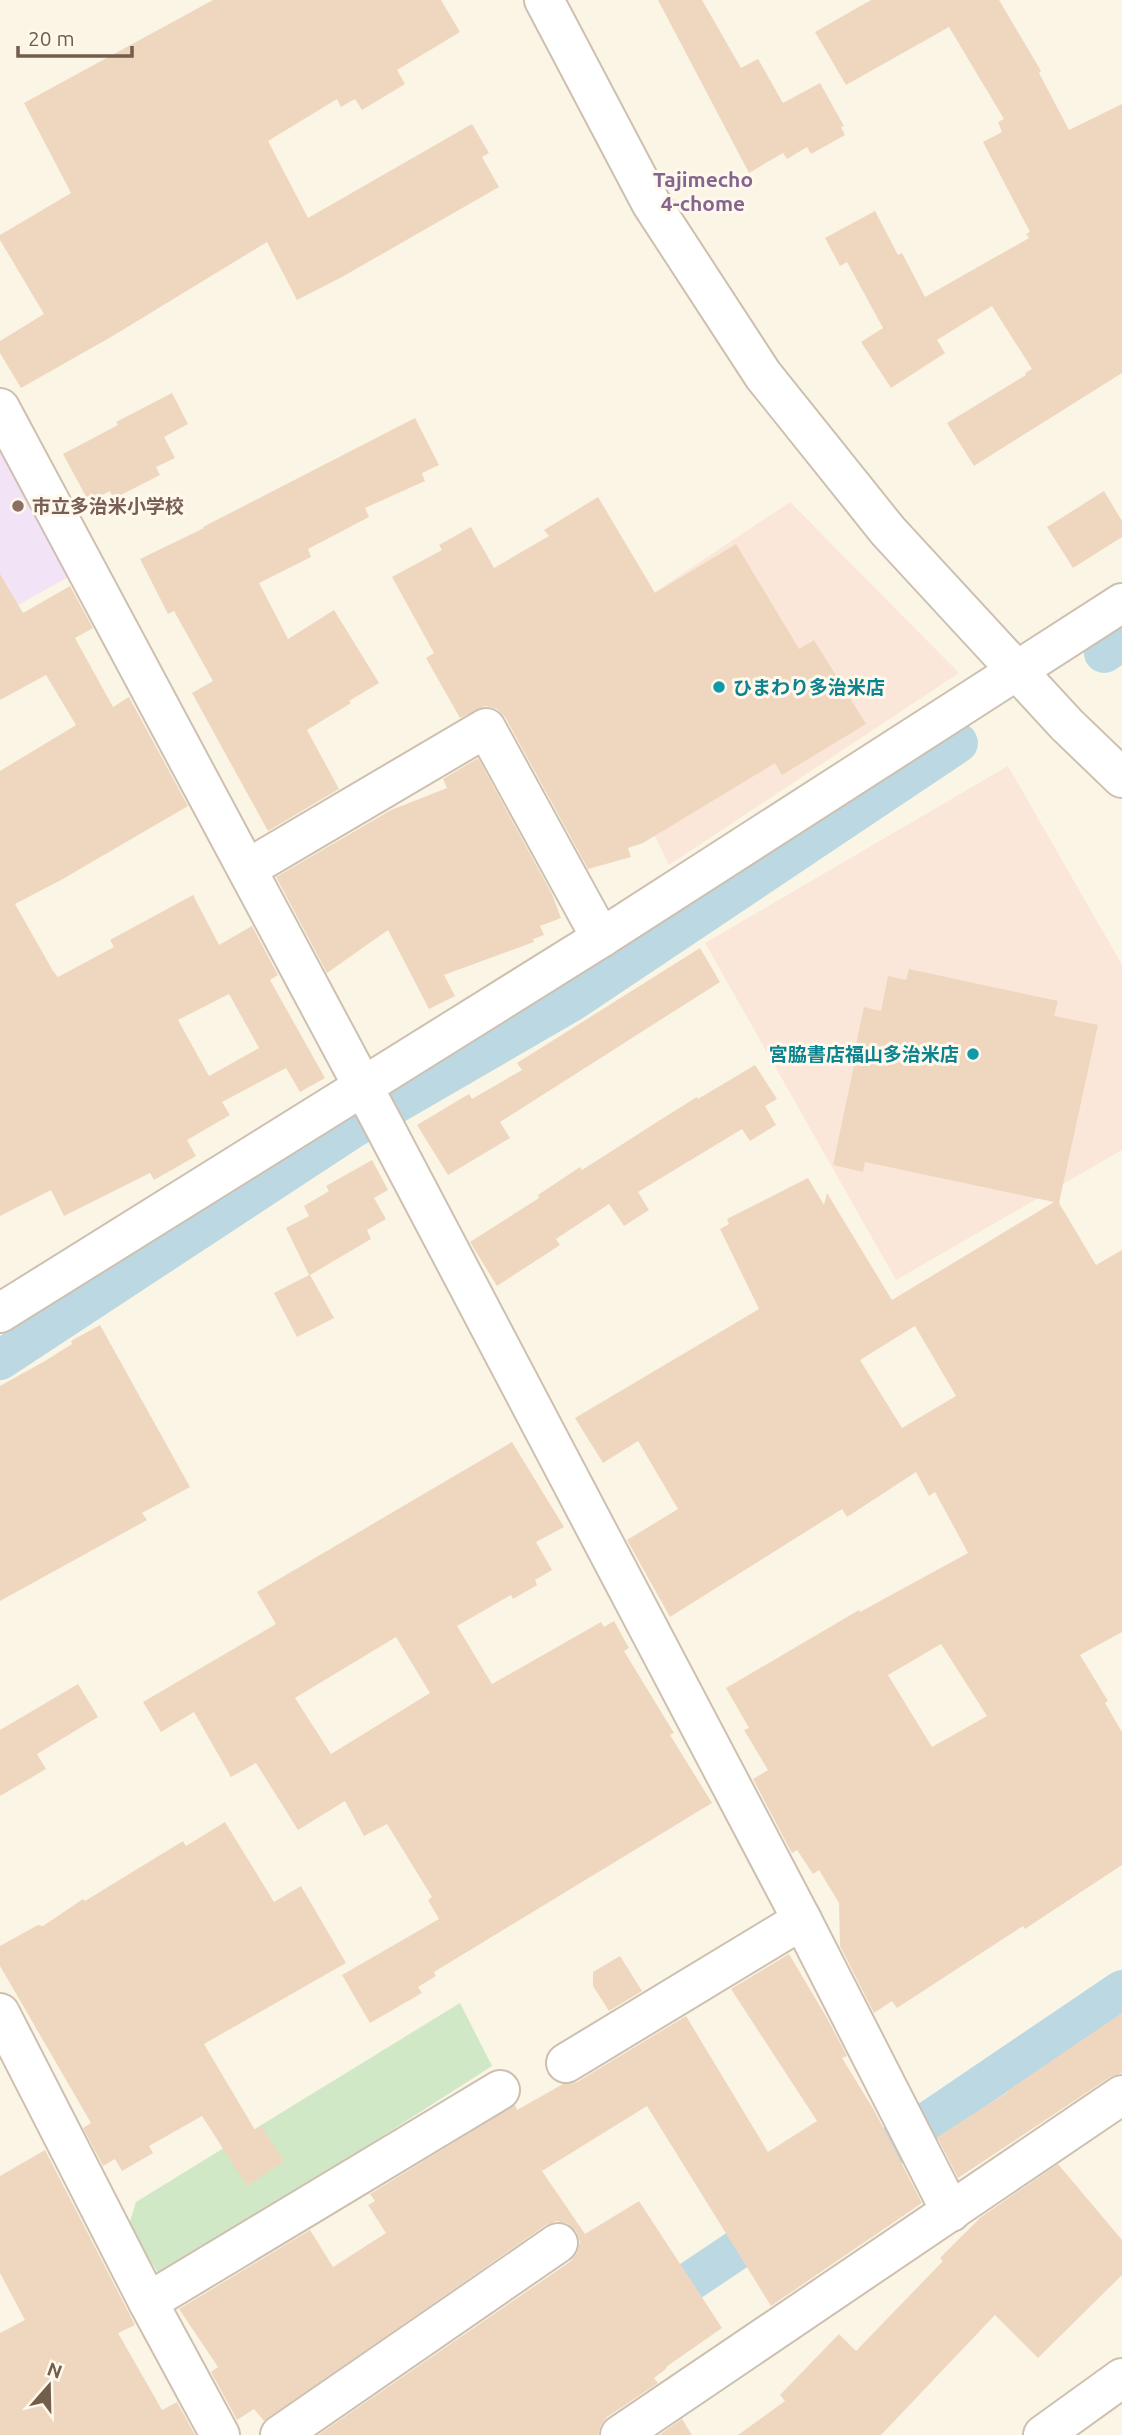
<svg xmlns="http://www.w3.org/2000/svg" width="1122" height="2435" font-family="Ubuntu,'Noto Sans JP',sans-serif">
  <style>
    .commercial { fill: #fae7da }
    .education { fill: #f2e3f7 }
    .green { fill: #d0e8c5 }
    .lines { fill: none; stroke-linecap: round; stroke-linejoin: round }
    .canal { stroke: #bcd9e3; stroke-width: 40 }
    .building { fill: #efd7bf; fill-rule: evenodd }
    .minor-casing { stroke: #cec0b0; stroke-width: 42 }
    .minor { stroke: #fff; stroke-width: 38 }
    .education-dot { fill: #8d6e63; stroke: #fef9ec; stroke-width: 2.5 }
    .culture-dot { fill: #0f9aa8; stroke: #fef9ec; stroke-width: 2.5 }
    .labels { text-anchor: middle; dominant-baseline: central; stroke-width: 6; stroke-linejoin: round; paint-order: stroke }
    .education-label { font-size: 19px; font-weight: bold; fill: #785e54; stroke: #fef9ec; text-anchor: start }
    .culture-label { font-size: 19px; font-weight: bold; fill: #0d838f; stroke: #fef9ec; text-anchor: start }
    .neighbourhood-label { font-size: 21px; font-weight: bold; fill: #85648f; stroke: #fef9ec }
  </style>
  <rect width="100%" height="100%" fill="#fbf5e6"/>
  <g class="commercial">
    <path d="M790,502l169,171 -290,192 -104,-213z"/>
    <path d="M1008,766l114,199v185l-226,130 -191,-337z"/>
  </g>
  <path class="education" d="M0,436l70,140 -70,39z"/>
  <path class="green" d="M460,2003l32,63 -331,212 -32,-53 7,-23z"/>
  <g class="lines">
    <g class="canal">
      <path d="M1104,653l18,-12"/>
      <path d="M0,1360l350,-230 221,-128 387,-259"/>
      <path d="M846,2177l276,-187"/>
      <path d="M646,2311l137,-92"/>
    </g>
  </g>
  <g class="building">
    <path d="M213,0h228l19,32 -63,38 8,14 -43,26 -7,-11 -14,8 -4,-8 -69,42 40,77 164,-94 17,29 -7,4 17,30 -157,90 -45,23 -30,-58 -156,95 -90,51 -21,-35v-12l44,-27 -44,-74v-5l71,-42 -47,-90z"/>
    <path d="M658,0h44l39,68 17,-9 25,44 37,-20 24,43 -3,1 4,8 -34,19 -4,-7 -20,12 -4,-6 -34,20z"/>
    <path d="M871,0h128l42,71 -2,2 30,57 53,-26v269l-148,93 -27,-43 79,-48 -1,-2 7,-4 -40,-63 -55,34 8,13 -54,35 -30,-46 22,-14 -36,-66 -7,4 -15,-28 50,-27 23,44 4,-2 23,44 104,-59 -3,-4 4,-2 -47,-90 19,-10 -4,-10 6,-3 -55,-92 -103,58 -31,-53z"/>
    <path d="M172,393l16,31 -24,13 11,21 -19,9 4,8 -47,24 -3,-8 -21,11 -26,-48 55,-29 -2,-3z"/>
    <path d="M415,418l24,47 -17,8 3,8 -60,27 4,9 -61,32 3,8 -52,26 29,56 46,-29 45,73 -30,18 2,2 -44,27 32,59 -71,42 -76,-138 21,-12 -39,-70 -6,3 -28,-55 64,-31 -1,-1z"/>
    <path d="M1104,491l18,30v16l-49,31 -26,-41z"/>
    <path d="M598,497l57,96 81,-49 63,105 15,-9 52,84 -84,51 -7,-12 -132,80 -15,5 3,9 -43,12 -83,-152 -8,-8 -12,-3 -25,12 -34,-60 8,-5 -42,-76 50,-27 -3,-5 32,-18 23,41 55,-32 -5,-6z"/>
    <path d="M0,574l23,39 47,-27 23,42 -18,10 38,69 16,-10 59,109 -127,74 -46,24 38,67 5,6 56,-30 -4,-7 83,-45 26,50 33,-19 26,49 -8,5 55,98 -25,14 -14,-24 -64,34 8,13 -43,25 9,16 -42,24 -4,-7 -86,43 -13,-26 -51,26v-445l76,-46 -30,-50 -46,25zM229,994l30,54 -50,28 -31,-56z"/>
    <path d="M478,758l74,136 9,24 -21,8 4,9 -11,4 1,3 -90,33 11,21 -26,13 -41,-79 -61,43 -51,-96 115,-67 56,-22 -4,-9z"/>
    <path d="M700,948l20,34 -220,140 10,16 -62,37 -31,-50 52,-31 3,5 50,-29 -5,-7z"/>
    <path d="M909,969l149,32 -4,15 44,9 -39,178 37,62 26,-15v382l-42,23 28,46 -3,2 17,29v133l-76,50 -21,14 -2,-3 -126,82 -5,-7 -18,12 -34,-67 -1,-43 -20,-33 -6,4 -16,-24 -5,3 -5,-9 -34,-65 15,-9 -24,-40 5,-2 -23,-40 133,-78 1,2 108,-59 -33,-61 -6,4 -13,-24 -69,45 -5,-8 -172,108 -43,-77 51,-31 -40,-68 -35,22 -28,-45 184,-109 -39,-80 9,-5 -2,-5 81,-41 16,27 3,-12 65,107 162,-98 -189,-40 -2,10 -30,-7 24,-114 -3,2 10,-46 17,4 7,-35 18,4zM915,1326l41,70 -54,32 -42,-68zM941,1644l46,72 -55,31 -44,-72z"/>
    <path d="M755,1065l22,34 -12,7 11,19 -26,16 -8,-12 -104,63 11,18 -25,16 -15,-22 -53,35 4,6 -63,41 -27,-44 69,-44 -1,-3 42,-28 2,3 86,-55 29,-18 1,2z"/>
    <path d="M372,1160l16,30 -14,8 12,21 -19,11 4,9 -61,36 24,43 -37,19 -23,-44 35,-18 -23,-47 23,-12 -5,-10 25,-15 -3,-5z"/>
    <path d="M100,1325l90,162 -48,26 5,7 -147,81v-215l45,-25 27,-17 -1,-3z"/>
    <path d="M512,1442l52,85 -28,15 16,28 -17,10 2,5 -24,14 -2,-4 -54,31 35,58 109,-62 3,5 10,-6 15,27 -5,3 50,82 -4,2 42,68 -278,169 2,4 -18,11 4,6 -52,30 -28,-48 97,-56 -11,-19 4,-3 -45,-73 -23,12 -19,-35 -47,29 -42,-67 -25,14 -37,-65 -33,20 -18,-30 133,-78 -19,-32zM396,1637l34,56 -99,61 -36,-56z"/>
    <path d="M78,1684l20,33 -61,37 9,15 -46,27v-66z"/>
    <path d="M225,1822l49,80 27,-16 45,77 -142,81 51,86 6,-4 23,35 -37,25 -45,-70 -53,30 4,7 -31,18 -7,-12 -12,7 -20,-38 8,-5 -91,-157v-20l38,-21 5,1 40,-27 2,2 98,-60 3,5z"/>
    <path d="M789,1954l38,64 20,38 -5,2 32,52 48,93 -151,103 -124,-200 -105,65 43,63 54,-33 83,127 -56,39 1,1 -13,10 4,5 -51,34 -6,8 -3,10h-280l253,-174 6,-8 3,-11 -4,-11 -8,-7 -11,-3 -11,4 -282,196 -10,-12 -17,11 -26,-48 7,-5 -39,-58 131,-79 23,37 53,-34 -18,-28 7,-4 -5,-7 145,-89 2,5 46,-26 14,-2 109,-66 82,136 49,-31 -86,-132z"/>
    <path d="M620,1956l22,35 -33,20 -16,-25v-14z"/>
    <path d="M1122,2013v60l-12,4 -152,101 -21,-41 71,-45 -1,-1z"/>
    <path d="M45,2150l90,175 -17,8 44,77 15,-8 18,33h-195v-102l25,-13 -25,-47v-97z"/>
    <path d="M1058,2164l64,76v35l-84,83 -43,-43 -114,120h-143l47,-34 -5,-6 59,-61 17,17 87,-90 -3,-3 41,-41z"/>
    <path d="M682,2419l10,16h-33z"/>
  </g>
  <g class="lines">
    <defs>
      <g id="minor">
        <path d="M544,0l107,203 112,172 125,156 179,194 55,53"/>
        <path d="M0,408l383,716 419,796 149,292"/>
        <path d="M247,869l239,-141 115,210"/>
        <path d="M0,1313l601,-375 521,-335"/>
        <path d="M0,2013l148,289 72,133"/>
        <path d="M566,2063l236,-143"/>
        <path d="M148,2302l352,-212"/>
        <path d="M280,2435l278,-192"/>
        <path d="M620,2435l502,-340"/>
        <path d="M1043,2435l79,-57"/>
      </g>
    </defs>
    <use href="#minor" class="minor-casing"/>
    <use href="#minor" class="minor"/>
  </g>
  <circle class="education-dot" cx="18" cy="506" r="7"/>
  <g class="culture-dot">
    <circle cx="719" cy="687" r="7"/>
    <circle cx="973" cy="1054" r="7"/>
  </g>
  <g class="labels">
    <g class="education-label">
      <text x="32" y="506">市立多治米小学校</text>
    </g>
    <g class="culture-label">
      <text x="733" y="687">ひまわり多治米店</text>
      <text x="959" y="1054" text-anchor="end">宮脇書店福山多治米店</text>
    </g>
    <g class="neighbourhood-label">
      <text x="703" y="179">Tajimecho<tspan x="703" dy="24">4-chome</tspan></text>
    </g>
  </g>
  <g transform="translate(49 2386) rotate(20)" stroke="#fef9ec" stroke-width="5" paint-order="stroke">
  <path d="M0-5L12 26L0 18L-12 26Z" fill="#735e4c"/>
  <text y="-10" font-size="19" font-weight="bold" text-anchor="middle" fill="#735e4c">N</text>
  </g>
  <path d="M18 46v10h114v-10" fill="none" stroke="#735e4c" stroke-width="3.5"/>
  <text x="28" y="46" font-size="21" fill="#735e4c" stroke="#fef9ec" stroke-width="5" paint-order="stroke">20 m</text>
</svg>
